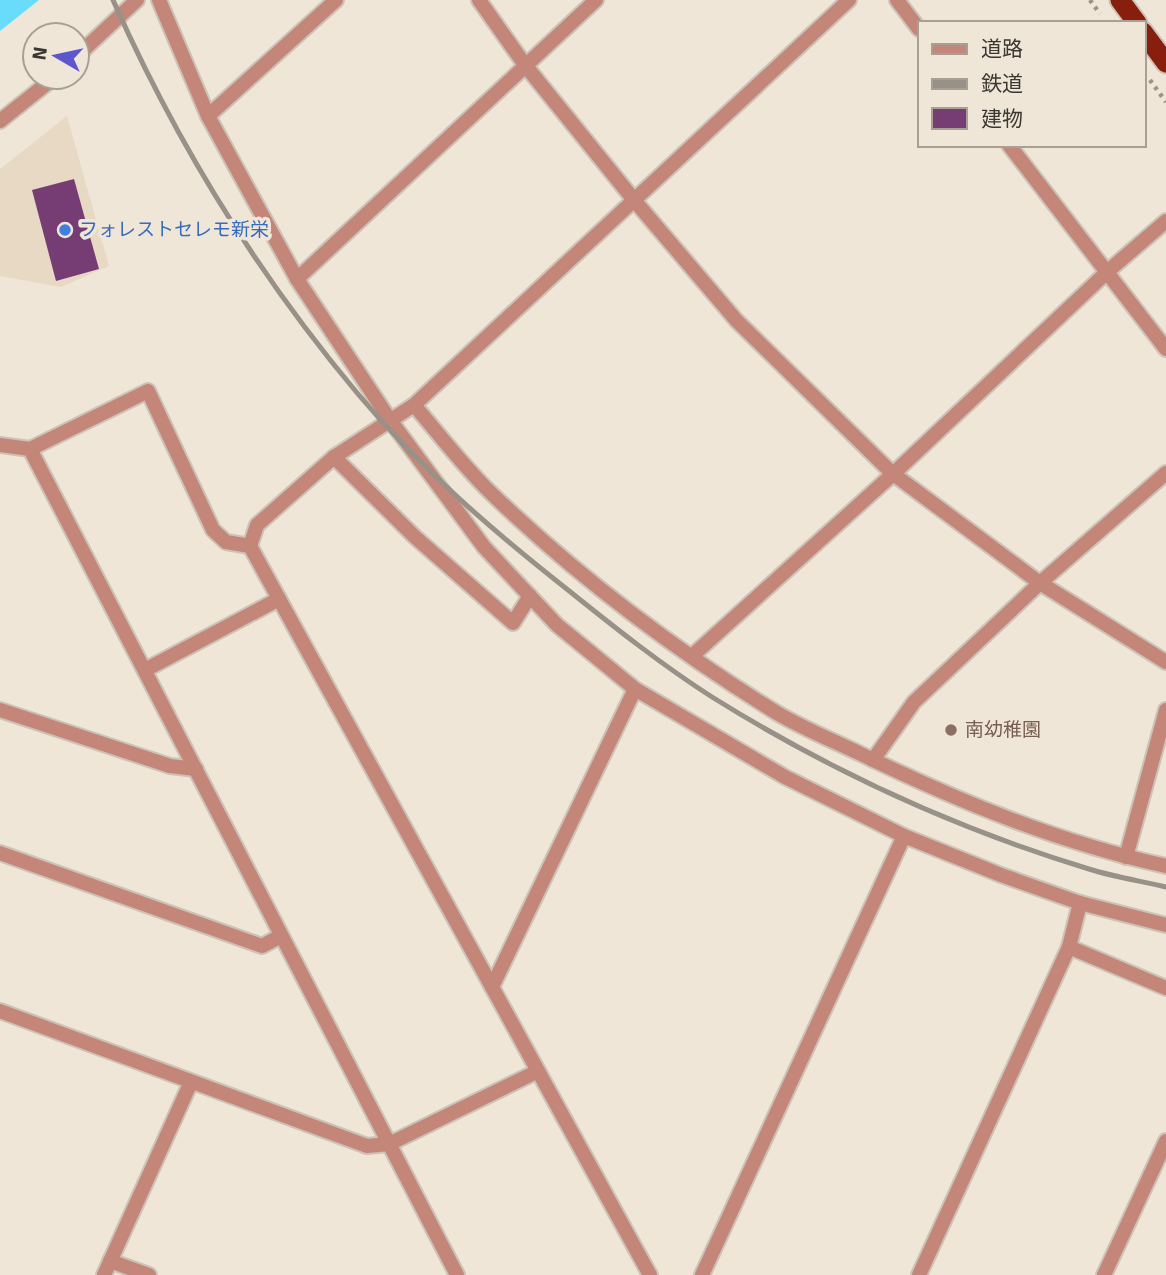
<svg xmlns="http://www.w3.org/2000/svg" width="1166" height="1275" font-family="Signika,'Noto Sans JP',sans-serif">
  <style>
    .built { fill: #e7d9c4 }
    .water { fill: #68dcfa }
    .building { fill: #763c74 }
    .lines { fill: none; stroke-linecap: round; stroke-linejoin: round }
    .service-casing { stroke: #ccc3b6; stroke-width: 18 }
    .minor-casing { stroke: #ccc3b6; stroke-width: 18 }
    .tertiary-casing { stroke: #ccc3b6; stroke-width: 18 }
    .trunk-casing { stroke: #ccc3b6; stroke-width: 23 }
    .path { stroke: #9a9389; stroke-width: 4.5; stroke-dasharray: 3.5 5; stroke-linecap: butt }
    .service { stroke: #c38679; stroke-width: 14 }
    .minor { stroke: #c38679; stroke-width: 14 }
    .tertiary { stroke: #c38679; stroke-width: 14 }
    .trunk { stroke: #881e0d; stroke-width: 19 }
    .rail { stroke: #989187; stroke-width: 5 }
    .shop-dot { fill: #3f7fe0; stroke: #f0e6d7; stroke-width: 2.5 }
    .education-dot { fill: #8d6e63; stroke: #f0e6d7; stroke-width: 2.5 }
    .labels { text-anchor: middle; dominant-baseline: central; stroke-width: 7; stroke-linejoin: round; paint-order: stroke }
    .shop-label { font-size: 19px; fill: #366cbe; stroke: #f0e6d7; text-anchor: start }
    .education-label { font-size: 19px; fill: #785e54; stroke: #f0e6d7; text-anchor: start }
  </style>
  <rect width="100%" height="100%" fill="#f0e6d7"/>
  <path class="built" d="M67,116l42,150 -48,21 -61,-11v-107z"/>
  <path class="water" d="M0,0h39l-39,31z"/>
  <path class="building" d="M74,179l25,90 -43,12 -24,-91z"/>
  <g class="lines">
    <defs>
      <path id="service" d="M145,670l134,-71"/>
      <g id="minor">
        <path d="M479,0l46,65 109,135 102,120 156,153 148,110 126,79"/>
        <path d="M897,0l22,29"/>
        <path d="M208,116l128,-116"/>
        <path d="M1009,145l157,204"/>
        <path d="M297,279l299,-279"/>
        <path d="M414,405c25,29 49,61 77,88 86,83 184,157 286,220 27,16 57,28 86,42 97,47 197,88 303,111"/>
        <path d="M0,445l30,4 427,826"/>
        <path d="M30,449l118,-58 65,139 13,12 24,4 7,-21 77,-68 80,-52 435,-405"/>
        <path d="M334,457l81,80 98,86 17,-27"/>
        <path d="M692,656l201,-182 214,-202 59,-51"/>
        <path d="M0,710l170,56 26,3"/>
        <path d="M873,760l41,-58 126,-119 126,-110"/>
        <path d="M0,853l262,93 19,-10"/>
        <path d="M1126,857l40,-147"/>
        <path d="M1069,947l97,41"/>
        <path d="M492,987l143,-298"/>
        <path d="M0,1011l367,135 22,-2 149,-73"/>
        <path d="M110,1261l39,14"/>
        <path d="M104,1275l87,-193"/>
        <path d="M702,1275l202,-439"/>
        <path d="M919,1275l150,-328 11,-44"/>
        <path d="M1104,1275l62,-134"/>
      </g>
      <g id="tertiary">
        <path d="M159,0l49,116 89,163 93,141 94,127 73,78 78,64 150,88 119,59 97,39 79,28 86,22"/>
        <path d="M77,56l60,-56"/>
        <path d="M0,121l55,-44"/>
        <path d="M250,546l400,729"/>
      </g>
      <g id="trunk">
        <path d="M1120,0l17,23"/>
        <path d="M1143,32l23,31"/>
      </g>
    </defs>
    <use href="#service" class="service-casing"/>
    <use href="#minor" class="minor-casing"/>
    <use href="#tertiary" class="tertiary-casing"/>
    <use href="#trunk" class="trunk-casing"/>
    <g class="path">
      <path d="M1090,0l10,14"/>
      <path d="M1150,80l16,22"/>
    </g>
    <use href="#service" class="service"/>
    <use href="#minor" class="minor"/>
    <use href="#tertiary" class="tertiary"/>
    <use href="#trunk" class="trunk"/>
    <path class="rail" d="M113,0c63,142 145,275 245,394 62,74 135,137 210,196 46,37 94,75 144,107 117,73 245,132 377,172 25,8 52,12 77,18"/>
  </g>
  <circle class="shop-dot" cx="65" cy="230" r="7"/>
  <circle class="education-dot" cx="951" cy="730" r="7"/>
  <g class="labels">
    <g class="shop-label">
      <text x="79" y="230">フォレストセレモ新栄</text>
    </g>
    <g class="education-label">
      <text x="965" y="730">南幼稚園</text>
    </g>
  </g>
  <rect x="918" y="21" width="228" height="126" fill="#f0e6d7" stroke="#a8a095" stroke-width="2"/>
  <rect x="932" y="44" width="35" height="10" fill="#c38679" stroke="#a8a095" stroke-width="2"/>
  <text x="981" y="56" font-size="21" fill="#3b3732">道路</text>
  <rect x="932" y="79" width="35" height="10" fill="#989187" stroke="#a8a095" stroke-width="2"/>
  <text x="981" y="91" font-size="21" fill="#3b3732">鉄道</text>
  <rect x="932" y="108" width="35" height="21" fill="#763c74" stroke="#a8a095" stroke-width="2"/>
  <text x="981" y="126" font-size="21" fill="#3b3732">建物</text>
  <g transform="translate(56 56) rotate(279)"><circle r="33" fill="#f0e6d7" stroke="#a8a095" stroke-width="2"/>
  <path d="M0-5L12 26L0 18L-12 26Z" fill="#5e56cf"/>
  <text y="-10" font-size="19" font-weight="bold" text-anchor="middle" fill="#3b3732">N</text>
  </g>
</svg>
